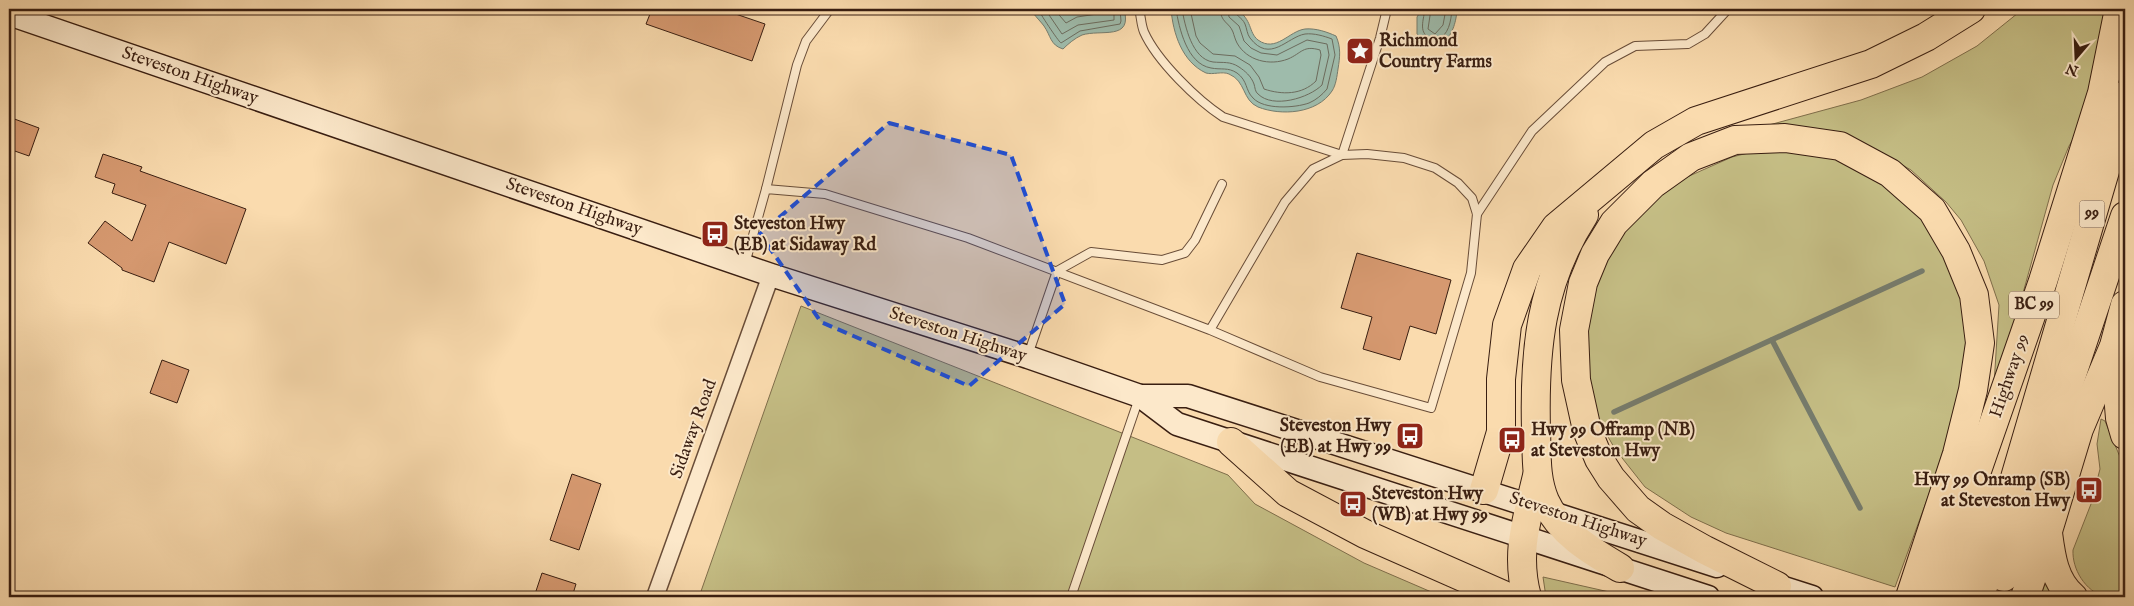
<svg xmlns="http://www.w3.org/2000/svg" width="2134" height="606" font-family="'IM FELL English',serif">
  <style>
    .green { fill: #c5be85; stroke: #7f6e4b }
    .water { fill: #9ebbab; stroke: #767c6d }
    .lines { fill: none; stroke-linecap: round; stroke-linejoin: round }
    .shore { stroke: #6c6c5e; stroke-width: 1 }
    .stream { stroke: #767c6d; stroke-width: 5.5 }
    .building { fill: #d69970; stroke: #391e11 }
    .lane-casing { stroke: #694d38; stroke-width: 10 }
    .street-casing { stroke: #694d38; stroke-width: 19 }
    .secondary-casing { stroke: #391e11; stroke-width: 25 }
    .highway-casing { stroke: #391e11; stroke-width: 30 }
    .lane { stroke: #fce8ca; stroke-width: 8 }
    .street { stroke: #fce8ca; stroke-width: 16 }
    .secondary { stroke: #fce8ca; stroke-width: 22 }
    .highway { stroke: #fadbae; stroke-width: 28 }
    .marked { fill: #1d4ed8; fill-opacity: 0.2; stroke: #1d4ed8; stroke-width: 4; stroke-dasharray: 10 6; stroke-linejoin: round }
    .labels { text-anchor: middle; dominant-baseline: central; stroke-width: 4; stroke-linejoin: round; paint-order: stroke }
    .shield { fill: #fce8ca; stroke: #745b48; stroke-width: 1 }
    .shield-label { font-size: 16px; font-weight: bold; fill: #391e11 }
    .poi-label { font-size: 18px; font-weight: bold; fill: #391e11; stroke: #fce8ca; text-anchor: start }
    .street-label { font-size: 18px; fill: #391e11; stroke: #fce8ca }
  </style>
  <rect width="100%" height="100%" fill="#fadbae"/>
  <filter id="stains"><feTurbulence type="fractalNoise" baseFrequency=".004" numOctaves="4"/><feColorMatrix values="0 0 0 0 .2 0 0 0 0 .09 0 0 0 0 .02 0 0 0 .5 -.17"/></filter>
  <radialGradient id="worn" r=".72"><stop offset=".6" stop-color="#630" stop-opacity="0"/><stop offset="1" stop-color="#630" stop-opacity=".3"/></radialGradient>
  <g class="green">
    <path d="M2023,9h85l-21,106 -18,31 -16,39 -60,216 6,-96 -15,-44 -23,-41 -15,-18 -35,-32 -40,-23 -22,-9 -91,-10 103,-28 61,-23 55,-31z"/>
    <path d="M1778,150l43,5 22,7 57,32 44,51 28,89 -18,92 -59,161 -169,-54 -35,-16 -46,-30 -30,-38 -24,-42 -5,-27v-67l23,-65 40,-44 38,-27 45,-20 24,-6z"/>
    <path d="M801,306l427,169 27,29 109,59 79,34h-744z"/>
    <path d="M2101,419l4,2 20,48v128c-6,0 -14,1 -20,0 -20,-6 -33,-28 -32,-47l18,-46 9,-35 -3,-25z"/>
    <path d="M1543,577l84,19 4,1h-85z"/>
    <path d="M2045,583l14,14h-19z"/>
  </g>
  <g class="water">
    <path d="M1034,9h90c9,32 -23,20 -42,26 -7,3 -14,9 -19,14 -13,-4 -12,-13 -19,-23 -3,-4 -7,-8 -11,-13z"/>
    <path d="M1171,9h65c17,11 12,23 22,31 18,13 31,-9 47,-11 11,-1 22,3 31,7 5,11 4,21 2,33 -1,7 -2,16 -6,22 -15,23 -51,25 -74,16 -16,-7 -12,-26 -29,-33 -7,-3 -16,1 -23,-1 -24,-11 -33,-40 -35,-64z"/>
    <path d="M1422,9h35c-1,24 -16,51 -40,25v-17z"/>
  </g>
  <g class="lines">
    <g class="shore">
      <path d="M1038,9c1,3 20,32 23,34l19,-12 40,-7 1,-3 -1,-12"/>
      <path d="M1045,9l17,25 16,-9 36,-5v-11"/>
      <path d="M1054,9l12,14 11,-6 27,-4 2,-4"/>
      <path d="M1176,9c3,19 11,55 35,59 10,2 17,-1 26,5 11,8 8,17 16,25 11,12 42,10 56,5 7,-3 13,-8 18,-14l8,-34 -3,-16c-8,-3 -18,-6 -27,-5 -18,3 -35,30 -55,4 -3,-4 -3,-9 -5,-14 -3,-7 -10,-8 -11,-15"/>
      <path d="M1182,9c3,17 10,50 31,53 10,1 17,-1 26,5 6,4 12,9 15,17 1,3 1,8 4,10 15,15 51,4 64,-9l7,-30 -2,-11 -20,-4 -30,15 -16,-2 -10,-5 -7,-7 -5,-15 -10,-9 -1,-8"/>
      <path d="M1190,9l6,27 4,7 13,11 22,2 15,9 9,12 5,12c18,6 38,6 52,-8l5,-26 -1,-5c-17,-5 -18,3 -32,9 -18,7 -41,2 -51,-16 -2,-4 -3,-8 -4,-11 -4,-10 -12,-9 -13,-23"/>
      <path d="M1425,9c-2,14 -8,27 11,31 13,-4 15,-19 16,-31"/>
      <path d="M1431,9l-3,20 7,5 8,-9 3,-16"/>
    </g>
    <g class="stream">
      <path d="M1772,340l88,168"/>
      <path d="M1614,412l308,-141"/>
    </g>
  </g>
  <g class="building">
    <path d="M652,9h69l44,15 -13,37 -106,-37z"/>
    <path d="M9,117l30,11 -10,28 -20,-7z"/>
    <path d="M103,154l39,13 -2,4 106,38 -20,55 -57,-22 -15,40 -32,-12v-2l-34,-25 17,-22 27,20 14,-36 -34,-12 3,-9 -20,-7z"/>
    <path d="M1357,253l94,27 -15,54 -26,-8 -10,34 -37,-11 9,-32 -31,-9z"/>
    <path d="M162,360l27,10 -12,33 -27,-10z"/>
    <path d="M572,474l29,10 -22,66 -29,-10z"/>
    <path d="M542,573l34,11 -4,13h-38z"/>
  </g>
  <g class="lines">
    <defs>
      <g id="lane">
        <path d="M1139,9c2,7 2,16 5,23 13,29 53,68 79,85l119,38 38,-117 7,-29"/>
        <path d="M766,189l31,-124 9,-24 24,-32"/>
        <path d="M1477,214l55,-83 73,-69 30,-16 53,-2 17,-10 23,-25"/>
        <path d="M745,264l21,-75 59,5 143,44 242,92 110,47 111,31 40,-135 6,-59 -5,-16 -14,-15 -23,-15 -31,-10 -37,-4 -25,1 -29,14 -28,33 -75,128"/>
        <path d="M1028,355l29,-84 34,-19 71,8 23,-7 10,-13 27,-56"/>
        <path d="M1071,597l68,-199"/>
      </g>
      <path id="street" d="M655,597l116,-322"/>
      <g id="secondary">
        <path d="M9,14l762,261 257,82 112,39 37,28 531,173"/>
        <path d="M1140,396h48l529,170"/>
        <path d="M1762,581l50,16"/>
      </g>
      <g id="highway">
        <path d="M1584,215c-44,68 -50,136 -48,215 1,24 -1,48 9,71 14,31 46,50 75,67"/>
        <path d="M2114,347l6,71 5,17"/>
        <path d="M1231,442l57,51 77,41 143,63"/>
        <path d="M1484,490l17,-58v-53l6,-54 20,-56 29,-42 98,-82 42,-24 175,-57 55,-27 45,-28"/>
        <path d="M2048,533c3,23 6,48 25,64"/>
        <path d="M2004,577l121,-361"/>
        <path d="M1777,586l-72,-36 -43,-24 -24,-17 -27,-31 -12,-19 -12,-29 -11,-50 -2,-50 9,-47 12,-29 19,-31 39,-39 38,-27 44,-17 50,-2 55,8 50,27 42,37 24,41 18,44 6,48 -7,47 -16,64 -47,143"/>
        <path d="M1527,597c-12,-44 0,-78 10,-121"/>
        <path d="M1933,597l110,-316 59,-188 17,-84"/>
        <path d="M1955,597l37,-99"/>
        <path d="M1980,597l142,-484 3,-18"/>
        <path d="M2025,597l23,-66 31,-102 35,-83 11,-41"/>
      </g>
    </defs>
    <use href="#lane" class="lane-casing"/>
    <use href="#street" class="street-casing"/>
    <use href="#secondary" class="secondary-casing"/>
    <use href="#highway" class="highway-casing"/>
    <use href="#lane" class="lane"/>
    <use href="#street" class="street"/>
    <use href="#secondary" class="secondary"/>
    <use href="#highway" class="highway"/>
  </g>
  <path class="marked" d="M889,123l122,32 54,149 -96,82 -148,-64 -61,-88z"/>
  <defs>
    <symbol id="sight-square" viewBox="-11 -11 22 22"><rect x="-9" y="-9" width="18" height="18" rx="4" fill="#8f2418" stroke="#fce8ca"/><path d="M0-6L1.8-2.2L6-1.7L2.9 1.2L3.7 5.4L0 3.3L-3.7 5.4L-2.9 1.2L-6-1.7L-1.8-2.2Z" fill="#fff"/></symbol>
    <symbol id="bus-square" viewBox="-11 -11 22 22"><rect x="-9" y="-9" width="18" height="18" rx="4" fill="#8f2418" stroke="#fce8ca"/><path d="M-5-6H5V4H4V6H2V4H-2V6H-4V4H-5ZM-3.5-4V0h7V-4ZM-3.5 1.2v1.5H-2V1.2ZM2 1.2v1.5H3.5V1.2Z" fill="#fff"/></symbol>
  </defs>
  <g fill-rule="evenodd">
    <use href="#sight-square" x="1344" y="35" width="32" height="32"/>
    <use href="#bus-square" x="699" y="218" width="32" height="32"/>
    <use href="#bus-square" x="1394" y="420" width="32" height="32"/>
    <use href="#bus-square" x="1496" y="424" width="32" height="32"/>
    <use href="#bus-square" x="2073" y="474" width="32" height="32"/>
    <use href="#bus-square" x="1337" y="488" width="32" height="32"/>
  </g>
  <g class="labels">
    <g class="shield">
      <rect x="2079.5" y="200.5" width="25" height="27" rx="4"/>
      <rect x="2009" y="291.5" width="50" height="27" rx="4"/>
    </g>
    <g class="shield-label">
      <text x="2092" y="214">99</text>
      <text x="2034" y="305">BC 99</text>
    </g>
    <g class="poi-label">
      <text x="1379" y="41">Richmond<tspan x="1379" dy="21">Country Farms</tspan></text>
      <text x="734" y="224">Steveston Hwy<tspan x="734" dy="21">(EB) at Sidaway Rd</tspan></text>
      <text x="1391" y="426" text-anchor="end">Steveston Hwy<tspan x="1391" dy="21">(EB) at Hwy 99</tspan></text>
      <text x="1531" y="430">Hwy 99 Offramp (NB)<tspan x="1531" dy="21">at Steveston Hwy</tspan></text>
      <text x="2070" y="480" text-anchor="end">Hwy 99 Onramp (SB)<tspan x="2070" dy="21">at Steveston Hwy</tspan></text>
      <text x="1372" y="494">Steveston Hwy<tspan x="1372" dy="21">(WB) at Hwy 99</tspan></text>
    </g>
    <g class="street-label">
      <text transform="translate(190 76) rotate(19)">Steveston Highway</text>
      <text transform="translate(574 207) rotate(19)">Steveston Highway</text>
      <text transform="translate(958 335) rotate(18)">Steveston Highway</text>
      <text transform="translate(2010 376) rotate(-71)">Highway 99</text>
      <text transform="translate(694 429) rotate(-70)">Sidaway Road</text>
      <text transform="translate(1578 520) rotate(18)">Steveston Highway</text>
    </g>
  </g>
  <rect width="2134" height="606" fill="none" stroke="#fadbae" stroke-width="30"/>
  <rect x="10" y="10" width="2114" height="586" fill="none" stroke="#391e11" stroke-width="2.5"/>
  <rect x="15" y="15" width="2104" height="576" fill="none" stroke="#391e11"/>
  <g transform="translate(2076 58) rotate(199)" stroke="#fce8ca" stroke-width="4" paint-order="stroke">
  <path d="M0-4L9 19L0 12L-9 19Z" fill="#391e11"/>
  <text y="-8" font-size="14" font-weight="bold" text-anchor="middle" fill="#391e11">N</text>
  </g>
  <rect width="100%" height="100%" filter="url(#stains)"/>
  <rect width="100%" height="100%" fill="url(#worn)"/>
</svg>
